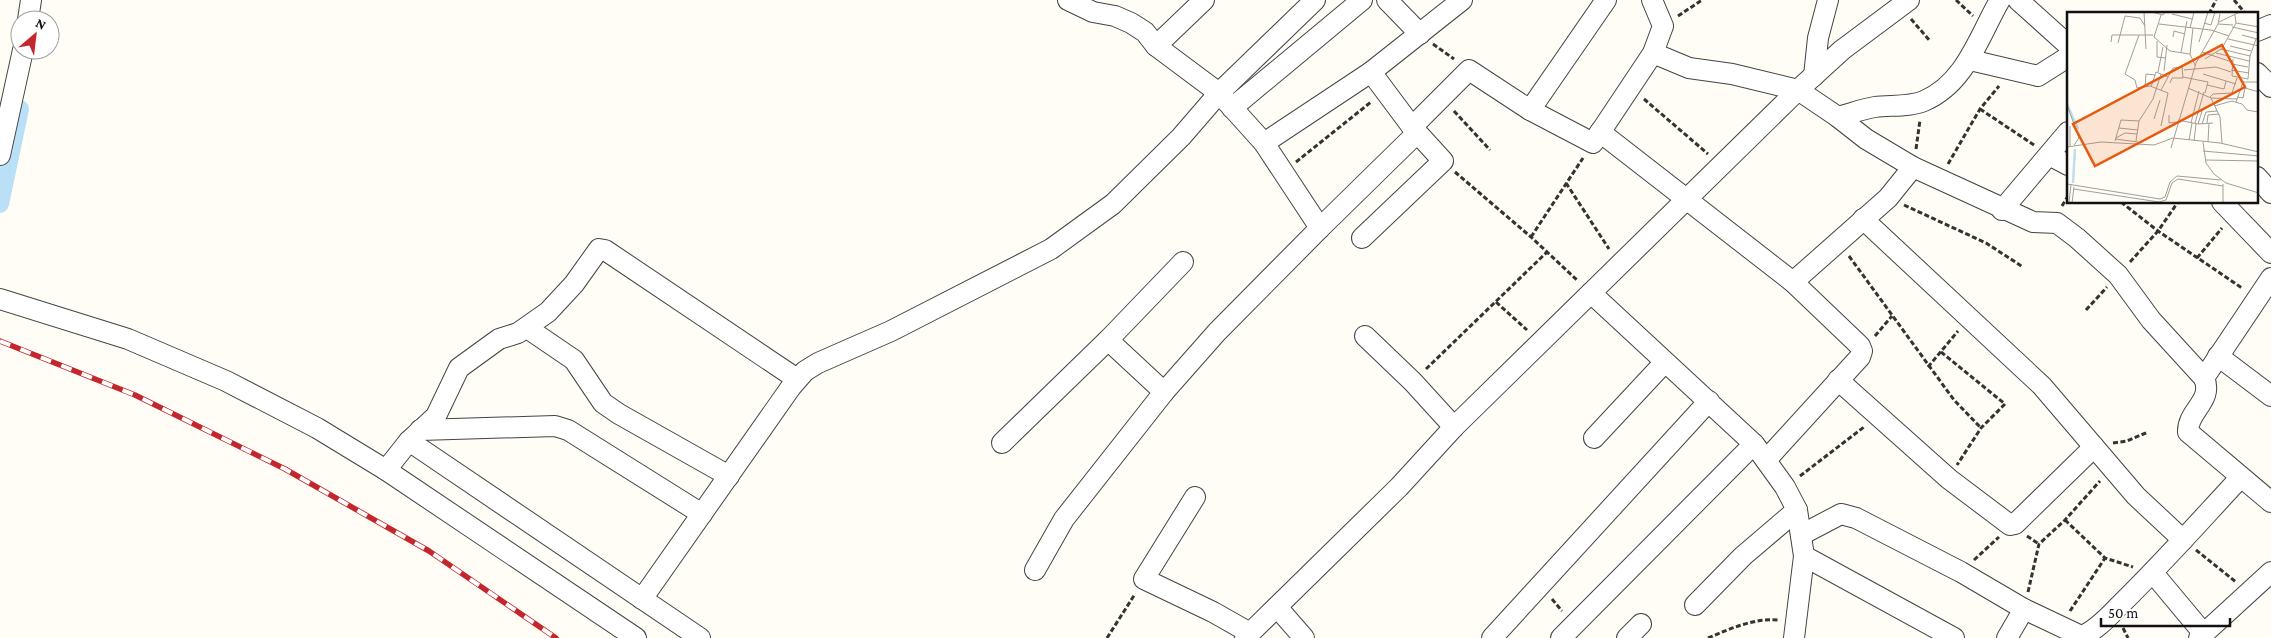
<svg xmlns="http://www.w3.org/2000/svg" width="2271" height="638" font-family="'Crimson Pro',serif">
  <style>
    .lines { fill: none; stroke-linecap: round; stroke-linejoin: round }
    .canal { stroke: #b9e0f7; stroke-width: 18 }
    .street-casing { stroke: #444; stroke-width: 22 }
    .path { stroke: #333; stroke-width: 3; stroke-dasharray: 5 2.5; stroke-linecap: butt }
    .street { stroke: #fff; stroke-width: 20 }
    .rail-casing { stroke: #c4262e; stroke-width: 5.5 }
    .rail { stroke: #fff; stroke-width: 4; stroke-dasharray: 11; stroke-linecap: butt }
    .inset-river { fill: none; stroke: #b9e0f7; stroke-width: 2.5 }
    .inset-road { fill: none; stroke: #a09f9a; stroke-width: 1 }
    .view { fill: #e8590c; fill-opacity: 0.15; stroke: #e8590c; stroke-width: 2.5 }
    .inset-edge { fill: none; stroke: #111; stroke-width: 2.5 }
  </style>
  <rect width="100%" height="100%" fill="#fffdf5"/>
  <g class="lines">
    <path class="canal" d="M0,204l20,-95"/>
    <defs>
      <g id="street">
        <path d="M1387,0l33,34"/>
        <path d="M2018,0l50,45"/>
        <path d="M28,20l3,-20"/>
        <path d="M2257,31l14,-6"/>
        <path d="M1156,46l48,-46"/>
        <path d="M1653,53l36,15 43,6 66,16 40,27 28,22 47,28 120,55 24,1 20,15 41,37 33,45 53,58c10,23 -17,33 -16,54l83,70"/>
        <path d="M1970,60l68,16 30,-19"/>
        <path d="M2257,73l14,14"/>
        <path d="M1814,76l4,-38 10,-38"/>
        <path d="M1232,108l130,-108"/>
        <path d="M1530,110l76,-110"/>
        <path d="M1838,117c12,-3 24,-8 37,-10 15,-2 35,0 49,-6 42,-18 55,-65 76,-101"/>
        <path d="M1412,127l57,-57 61,40 63,33 60,-90 10,-27 -11,-26"/>
        <path d="M1600,132l193,150 67,64 2,5 -2,6 -94,103"/>
        <path d="M1264,143l107,-71 91,-72"/>
        <path d="M0,155l23,-105"/>
        <path d="M2049,155l19,10"/>
        <path d="M2257,177l14,16"/>
        <path d="M2222,202l49,51"/>
        <path d="M2002,210l66,-78"/>
        <path d="M1863,219l179,167 94,110 47,44"/>
        <path d="M1320,228l97,-95"/>
        <path d="M1362,238l81,-77 -31,-34 -41,-55"/>
        <path d="M1793,282l95,-84 25,-31"/>
        <path d="M1591,293l163,151 31,43 12,23 7,46 -10,82"/>
        <path d="M0,299l128,40 98,42 91,47 69,42 250,168"/>
        <path d="M527,328l47,32 29,43 16,11 110,62"/>
        <path d="M1365,336l48,46 41,45"/>
        <path d="M1108,340l56,52"/>
        <path d="M2218,356l53,40"/>
        <path d="M2204,378l67,-100"/>
        <path d="M1838,380l111,99 61,46 5,-1 79,-77"/>
        <path d="M420,430l135,-4 13,4 134,84"/>
        <path d="M1594,438l70,-75"/>
        <path d="M409,441l291,197"/>
        <path d="M1002,443l106,-103 75,-78"/>
        <path d="M386,470l23,-29 27,-25 23,-48 40,-29 19,-6 30,-21 26,-28 25,-35 6,1 192,129"/>
        <path d="M1195,497l-51,82 69,33 37,21"/>
        <path d="M1801,535l40,-21 15,4 105,54 63,37 57,27c14,-4 29,-21 39,-31 42,-41 80,-84 120,-127"/>
        <path d="M1804,556l150,82"/>
        <path d="M1035,570l29,-51 100,-127 53,-60 103,-104 -56,-85 -45,-50 -63,-47 -11,-14 -14,-9 -16,-7 -22,-4 -25,-12"/>
        <path d="M2153,573l51,61"/>
        <path d="M642,599l149,-212 14,-16 13,-8 73,-32 160,-82 62,-45 68,-67 38,-44 96,-93"/>
        <path d="M1695,605l48,-49 54,-46"/>
        <path d="M1277,607l27,31"/>
        <path d="M1245,638l154,-151 55,-60 344,-337 44,-40 67,-50"/>
        <path d="M1492,638l217,-237"/>
        <path d="M1561,638l193,-194"/>
        <path d="M1627,638l14,-14"/>
        <path d="M2007,638l17,-29"/>
        <path d="M2199,638l72,-66"/>
      </g>
    </defs>
    <use href="#street" class="street-casing"/>
    <g class="path">
      <path d="M1956,0l17,16"/>
      <path d="M2234,0l12,14"/>
      <path d="M2209,14l7,-14"/>
      <path d="M1678,16l24,-16"/>
      <path d="M1911,19l19,22"/>
      <path d="M1433,44l21,15"/>
      <path d="M1644,99l64,55"/>
      <path d="M1980,109l54,36"/>
      <path d="M1454,111l36,39"/>
      <path d="M1916,149l4,-29"/>
      <path d="M1296,162l75,-60"/>
      <path d="M1948,164l32,-55 19,-23"/>
      <path d="M1455,172l76,65 47,44"/>
      <path d="M1566,183l43,66"/>
      <path d="M2121,202l37,29 84,57"/>
      <path d="M1904,205l82,38 37,24"/>
      <path d="M2062,206l6,-10"/>
      <path d="M1531,237l52,-79"/>
      <path d="M1849,256l105,144 27,28"/>
      <path d="M2197,258l25,-30"/>
      <path d="M2130,262l28,-31 20,-29"/>
      <path d="M1496,302l31,28"/>
      <path d="M2086,310l21,-23"/>
      <path d="M1875,336l17,-20"/>
      <path d="M1941,352l64,52 -24,24 -24,37"/>
      <path d="M1928,367l30,-36"/>
      <path d="M1426,369l121,-117"/>
      <path d="M2113,443l14,-2 21,-9"/>
      <path d="M1800,476l64,-49"/>
      <path d="M2065,520l40,38 28,9"/>
      <path d="M2027,536l12,8"/>
      <path d="M2196,550l40,32"/>
      <path d="M1974,560l25,-23"/>
      <path d="M2028,592l11,-48 26,-24 35,-39"/>
      <path d="M1552,599l10,12"/>
      <path d="M2070,611l35,-53"/>
      <path d="M2123,628l5,10"/>
      <path d="M1107,638l28,-44"/>
      <path d="M1708,638c24,-10 46,-20 71,-18"/>
    </g>
    <use href="#street" class="street"/>
    <defs>
      <path id="rail" d="M0,341l135,54 150,74 144,82 127,87"/>
    </defs>
    <use href="#rail" class="rail-casing"/>
    <use href="#rail" class="rail"/>
  </g>
  <g transform="translate(2067 12)">
    <rect width="191" height="191" fill="#fffdf5"/>
    <path class="inset-river" d="M0,92l11,25M6,171l2,-34"/>
    <path class="inset-road" d="M77,0l2,37M85,0l11,3 2,-3M105,2l20,5M94,3l-7,22 16,14 20,3M152,10l21,-10M137,11l7,2 4,-13M169,11l23,4M92,12l52,6 18,6M151,12l15,1M165,15l27,6M123,16l4,-16M126,16l-3,26 5,11M72,23l-14,39 10,6 2,8 13,-2 18,7 -7,33M175,23l15,4M106,25l1,-6 11,3M161,27l31,7M90,29v16l9,1M44,30l1,-7h41M132,30l9,-30M51,31l7,-27 15,2 5,8M163,34l21,5M154,38l15,-27 -1,-8M114,40l6,-31M135,40l30,10M149,41l33,8M138,47l16,-10 29,7M166,47l-1,17 16,3 2,-23 6,-17M165,52l16,3M117,58l32,-3 15,5M164,58l18,3M97,59l3,-26M91,60l5,-25M136,62l33,10M116,65l25,5 -3,11M140,73l17,4 2,-8M78,75l1,-13 9,1M84,75l5,-15 12,5M121,76l23,10 9,19 2,26M94,78l12,-22 9,-1 1,11h-11l-2,5M143,85l3,-3 19,-1 5,-15M170,85l6,1 2,-10 14,4M144,86l26,1M169,90l7,-20h16M0,93l12,33 -5,7M147,94l18,-5 10,3 5,6 11,2M102,103v8l8,-1M87,107l6,-19M111,108l20,4 15,-1M124,111l8,-32M128,111l9,-31M140,111l1,-8 11,-1M131,112l5,-16M135,112l4,-12 11,-1M3,114v21M52,116l19,2M49,126l9,-5 12,1M48,127l23,3M122,128l3,-17M48,129l6,-21 18,1M69,129l3,-20 14,-22 8,-25M127,129l2,-17M136,130l3,21 8,11 12,9 33,10M141,130l1,-19M0,135l34,-5 53,3 19,-7 47,5 39,9M104,136l25,-85 22,-39 2,-10M136,139l56,5M138,148l54,1M0,172l93,15 5,-2 5,-15 7,-6 44,4M7,177l85,13 7,-2 6,-17 6,-4 45,7M2,191l2,-19M5,191l2,-16M156,191v-19"/>
    <path class="view" d="M155,33l23,42 -150,79 -22,-42z"/>
    <rect width="191" height="191" class="inset-edge"/>
  </g>
  <g transform="translate(35 35) rotate(28)"><circle r="24" fill="#ffffff" stroke="#a0a0a0"/>
  <path d="M0-4L9 19L0 12L-9 19Z" fill="#c4262e"/>
  <text y="-8" font-size="14" font-weight="bold" text-anchor="middle" fill="#111111">N</text>
  </g>
  <path d="M2101 618v8h129v-8" fill="none" stroke="#111111" stroke-width="2.5"/>
  <text x="2108" y="618" font-size="15" fill="#111111" stroke="#ffffff" stroke-width="4" paint-order="stroke">50 m</text>
</svg>
